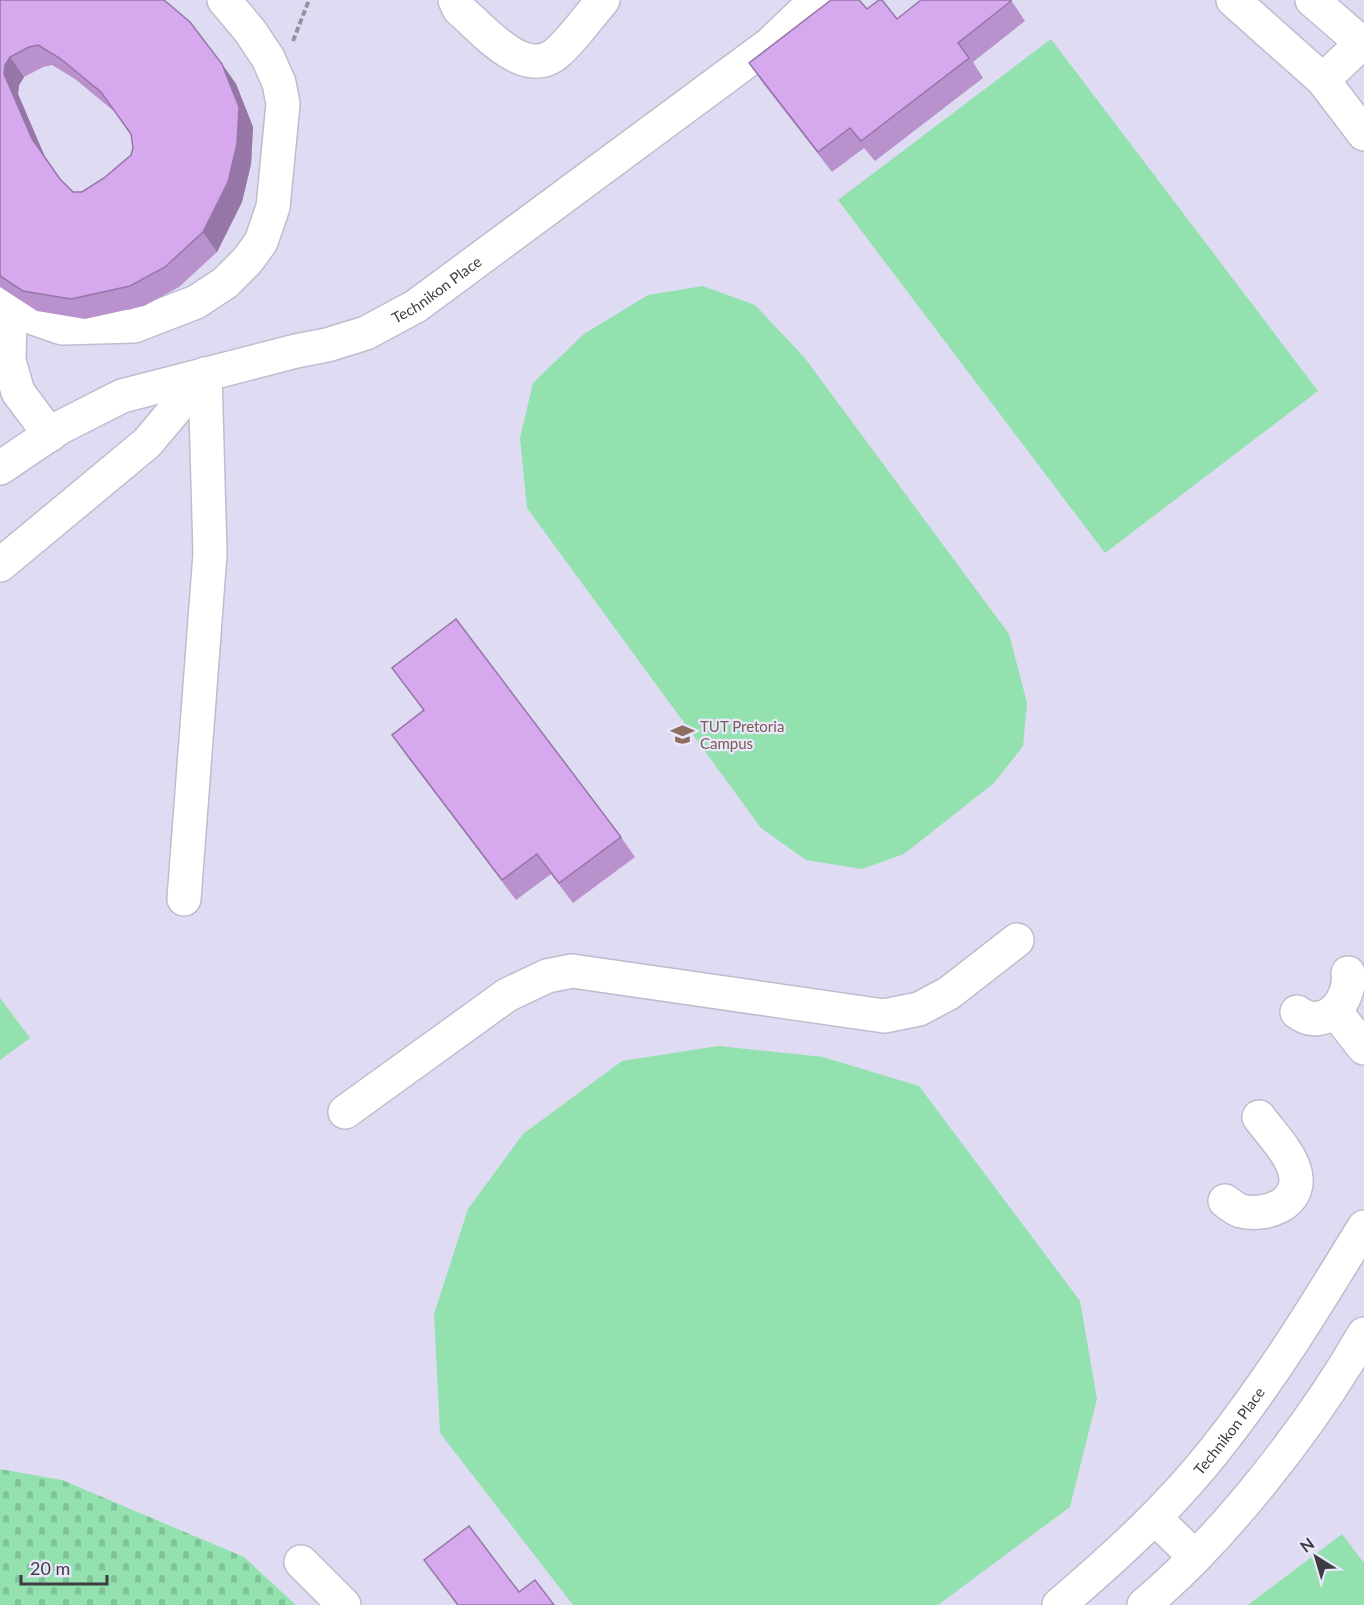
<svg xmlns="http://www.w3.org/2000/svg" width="1364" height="1605" font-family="Lato,sans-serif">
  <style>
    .built { fill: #dedbf3 }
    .grass { fill: #94e1b0 }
    .cemetery { fill: url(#cemetery-stones) }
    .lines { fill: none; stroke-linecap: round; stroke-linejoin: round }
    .minor-casing { stroke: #bebdce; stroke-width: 36 }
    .path { stroke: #93929f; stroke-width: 4; stroke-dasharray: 6 3; stroke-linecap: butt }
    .minor { stroke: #fff; stroke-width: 33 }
    .wall { fill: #b891cd; fill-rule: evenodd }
    .shaded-wall { fill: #9676a7 }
    .building { fill: #d6a9ee; stroke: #9676a7; stroke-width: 1.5; fill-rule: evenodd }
    .labels { text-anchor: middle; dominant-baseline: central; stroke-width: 4.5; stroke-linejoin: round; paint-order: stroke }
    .street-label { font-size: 15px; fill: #3d3c43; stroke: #e9e7f9 }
    .education-label { font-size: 15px; fill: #785e54; stroke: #e9e7f9; text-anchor: start }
  </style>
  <defs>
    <pattern id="cemetery-stones" width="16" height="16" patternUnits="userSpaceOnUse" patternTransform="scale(1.5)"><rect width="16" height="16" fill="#94e1b0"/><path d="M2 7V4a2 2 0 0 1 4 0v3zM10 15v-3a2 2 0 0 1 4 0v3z" fill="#80c299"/></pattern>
  </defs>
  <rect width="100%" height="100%" fill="#e9e7f9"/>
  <path class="built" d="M0,0h1364v1605h-1068l-52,-48 -182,-77 -62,-11z"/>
  <g class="grass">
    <path d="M1051,39l267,352 -213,162 -267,-353z"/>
    <path d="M703,286l52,19 49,52 205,277 18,69 -4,43 -29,37 -90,71 -42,15 -56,-9 -45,-32 -234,-320 -7,-70 13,-55 51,-49 64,-39z"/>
    <path d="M0,998l30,40 -30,22z"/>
    <path d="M718,1046l105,11 96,29 161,215 17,98 -27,108 -132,98h-365l-133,-172 -6,-119 34,-105 55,-75 99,-73z"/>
    <path d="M1342,1534l22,29v42h-116z"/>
  </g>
  <path class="cemetery" d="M0,1469l62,11 182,77 52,48h-296z"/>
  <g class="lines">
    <defs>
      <g id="minor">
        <path d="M455,0l4,9c24,20 65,72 98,44 17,-15 31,-36 46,-53"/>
        <path d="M1233,0l90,80 41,54"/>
        <path d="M1312,0l52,45"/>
        <path d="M1323,80l41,-39"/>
        <path d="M0,301l10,9 -1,51 9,31 32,43"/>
        <path d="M10,310l52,18 72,-2 62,-24 29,-19 22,-22 14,-19 12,-35 10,-103 -4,-21 -11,-25 -18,-27 -26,-31"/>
        <path id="s1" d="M0,468l59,-40 63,-32 174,-45 31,-6 39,-12 50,-27 354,-262 46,-44"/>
        <path d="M0,565l147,-122 58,-69 5,180 -26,345"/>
        <path d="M1335,1011l29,37"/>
        <path d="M1297,1012c27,21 55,-11 51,-39"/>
        <path d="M345,1112l162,-117 40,-19 25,-5 312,45 35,-7 30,-16 68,-53"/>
        <path d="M1225,1201c5,4 10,8 16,10 25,6 62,-7 54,-39 -5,-20 -24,-38 -36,-55"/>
        <path d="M1155,1518l39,38"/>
        <path d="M301,1562l43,43"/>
        <path id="s2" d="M1059,1605c56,-48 109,-96 155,-154 56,-70 103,-147 150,-224"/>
        <path d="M1144,1605c80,-67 168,-180 220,-271"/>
      </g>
    </defs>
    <use href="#minor" class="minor-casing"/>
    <path class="path" d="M293,41l16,-41"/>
    <use href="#minor" class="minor"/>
  </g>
  <g class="wall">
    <path d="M0,0l222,64 14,20 17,43 -2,37 -9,38 -25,50 -38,35 -35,19 -59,13 -48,-8 -37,-24zM52,65l23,14 40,33 16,23 2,13 -2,7 -27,23 -22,14h-9l-13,-13 -15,-21 -27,-64 1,-9 5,-8 19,-10z"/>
    <path d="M1011,0l14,21 -52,41 10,16 -108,83 -11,-13 -32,24 -69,-89 -14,-20 118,-54 30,10z"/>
    <path d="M392,668l229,169 14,20 -62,46 -22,-29 -35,26 -110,-145 -14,-20 31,-25z"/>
    <path d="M424,1560l95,32 35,13h-97z"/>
  </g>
  <g class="shaded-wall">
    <path d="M10,57l14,20 -5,8 -1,9 28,65 -14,-20 -28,-65 1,-9z"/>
    <path d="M222,64l14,20 17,43 -2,37 -9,38 -25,50 -14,-20z"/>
  </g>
  <g class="building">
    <path d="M0,0h164l26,22 32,42 17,43 -2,37 -9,38 -25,50 -38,35 -35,19 -59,13 -48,-8 -23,-15zM38,45l23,14 40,33 30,42 2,14 -2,7 -27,23 -22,14h-9l-13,-13 -28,-40 -28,-65 1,-9 5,-8 19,-10z"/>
    <path d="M831,0h28l8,9 12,-9h3l15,19 24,-19h90v1l-53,42 11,15 -108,83 -11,-13 -32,24 -69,-89z"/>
    <path d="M456,619l165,218 -62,46 -22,-29 -35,26 -110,-145 32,-25 -32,-42z"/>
    <path d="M469,1526l50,66 16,-12 19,25h-96l-34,-45z"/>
  </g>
  <defs>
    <symbol id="university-bare" viewBox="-9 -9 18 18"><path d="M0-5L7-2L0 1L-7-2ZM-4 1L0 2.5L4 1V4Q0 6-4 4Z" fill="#8d6e63" stroke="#e9e7f9" stroke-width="2.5" paint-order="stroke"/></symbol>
  </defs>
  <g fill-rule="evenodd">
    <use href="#university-bare" x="666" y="718" width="33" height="33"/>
  </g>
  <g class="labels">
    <g class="street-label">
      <text stroke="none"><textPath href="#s1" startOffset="477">Technikon Place</textPath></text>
      <text stroke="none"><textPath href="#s2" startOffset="244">Technikon Place</textPath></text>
    </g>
    <g class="education-label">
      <text x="700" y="726">TUT Pretoria<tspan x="700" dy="17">Campus</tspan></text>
    </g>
  </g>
  <g transform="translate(1316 1557) rotate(323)" stroke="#e9e7f9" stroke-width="4.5" paint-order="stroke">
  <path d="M0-4.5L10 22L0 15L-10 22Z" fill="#3d3c43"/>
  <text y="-9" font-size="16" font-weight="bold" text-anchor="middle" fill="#3d3c43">N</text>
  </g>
  <path d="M21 1575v9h86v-9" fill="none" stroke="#3d3c43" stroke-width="3"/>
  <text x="30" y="1575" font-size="18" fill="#3d3c43" stroke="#e9e7f9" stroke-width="4.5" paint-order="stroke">20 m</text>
</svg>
